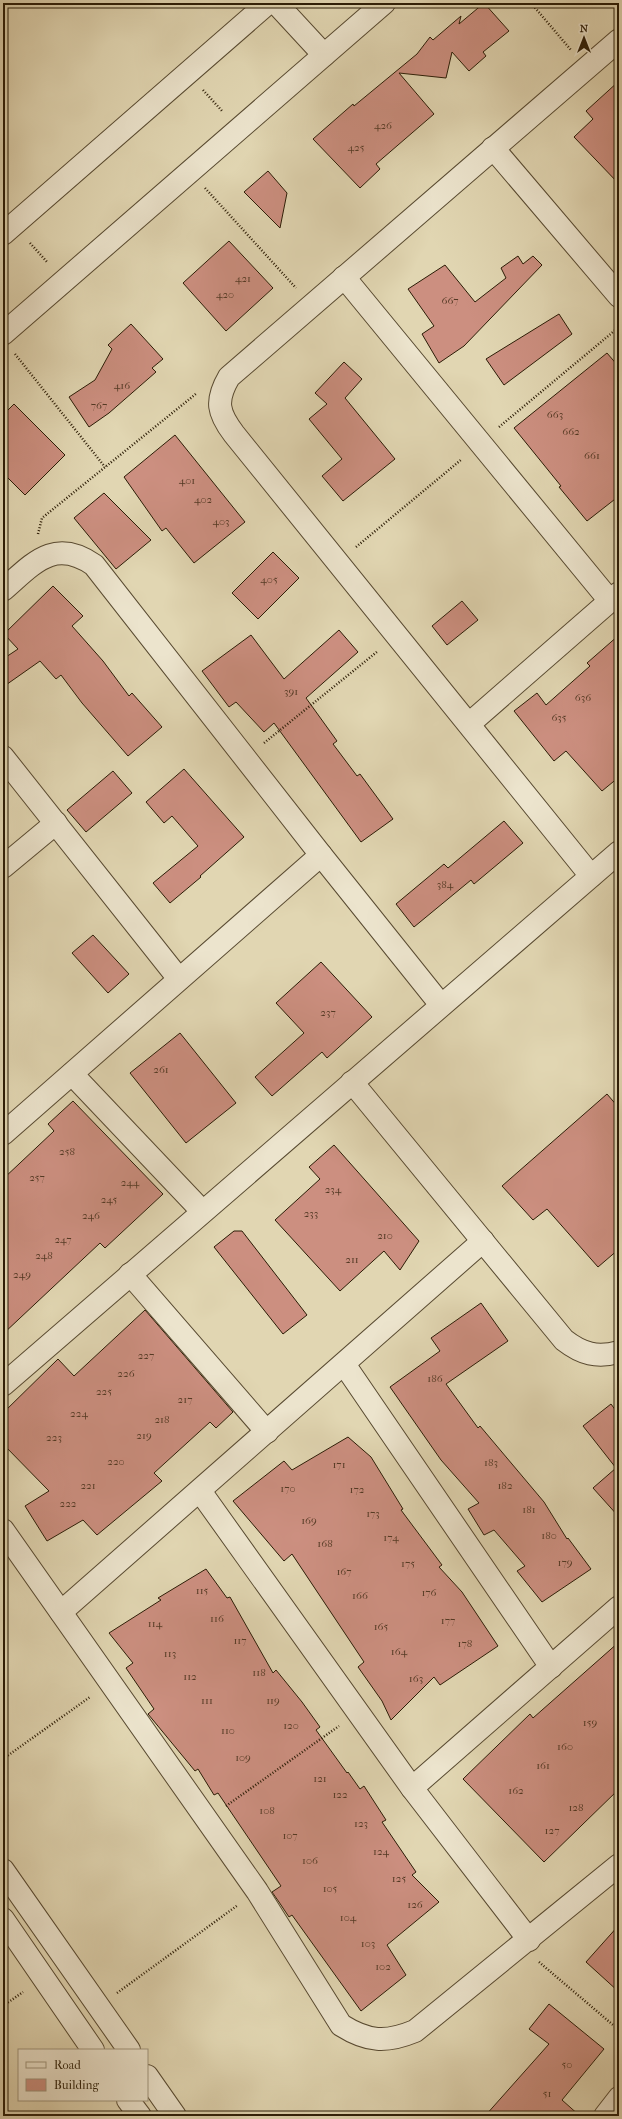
<svg xmlns="http://www.w3.org/2000/svg" width="622" height="2119" font-family="'IM FELL French Canon',serif">
  <style>
    .building { fill: #cc8f80; stroke: #2b1c06 }
    .lines { fill: none; stroke-linecap: round; stroke-linejoin: round }
    .minor-casing { stroke: #584a31; stroke-width: 24 }
    .path { stroke: #2b1c06; stroke-width: 2.5; stroke-dasharray: 1 2; stroke-linecap: butt }
    .minor { stroke: #ece4cd; stroke-width: 22 }
    .labels { text-anchor: middle; dominant-baseline: central; stroke-width: 3; stroke-linejoin: round; paint-order: stroke }
    .number-label { font-size: 11px; fill: #533924 }
  </style>
  <rect width="100%" height="100%" fill="#e1d6b2"/>
  <filter id="stains"><feTurbulence type="fractalNoise" baseFrequency=".005" numOctaves="4"/><feColorMatrix values="0 0 0 0 .2 0 0 0 0 .09 0 0 0 0 .02 0 0 0 .5 -.17"/></filter>
  <radialGradient id="worn" r=".72"><stop offset=".6" stop-color="#630" stop-opacity="0"/><stop offset="1" stop-color="#630" stop-opacity=".3"/></radialGradient>
  <g class="building">
    <path d="M484,3l25,28 -26,21 3,4 -17,15 -17,-19 -6,26 -47,-5 35,41 -58,50 4,5 -20,19 -47,-49 40,-35 1,2 63,-52 13,-17 3,3 28,-24 -2,8z"/>
    <path d="M619,81v103l-45,-47 19,-18 -7,-8z"/>
    <path d="M268,171l19,22 -7,35 -36,-36z"/>
    <path d="M229,241l44,47 -47,43 -43,-48z"/>
    <path d="M518,256l5,8 10,-8 9,9 -78,81 -25,17 -17,-29 12,-8 -26,-37 37,-24 30,37 31,-24 -5,-10z"/>
    <path d="M559,314l13,20 -68,51 -18,-26z"/>
    <path d="M131,324l32,35 -11,9 4,4 -47,41 -20,14 -20,-30 26,-17 17,-31 -4,-4z"/>
    <path d="M607,353l12,14v129l-32,25 -28,-34 2,-1 -47,-58z"/>
    <path d="M344,362l18,17 -17,19 50,61 -52,42 -21,-25 20,-17 -33,-40 18,-15 -12,-11z"/>
    <path d="M14,404l51,51 -40,40 -22,-22v-58z"/>
    <path d="M175,435l70,87 -51,41 -28,-35 -4,3 -38,-54z"/>
    <path d="M104,493l47,47 -35,29 -42,-51z"/>
    <path d="M273,552l26,26 -41,41 -26,-26z"/>
    <path d="M53,586l30,30 -11,10 31,35 26,35 3,-3 30,34 -34,29 -46,-53 -21,-28 -5,4 -16,-18 -37,26v-28l15,-10 -14,-15z"/>
    <path d="M462,601l16,19 -31,25 -15,-19z"/>
    <path d="M339,630l19,22 -52,46 31,43 -4,3 24,32 3,-2 33,45 -32,23 -87,-119 -10,9 -28,-30 -7,5 -27,-36 49,-36 33,44z"/>
    <path d="M619,635v142l-17,14 -36,-40 -12,10 -40,-50 23,-18 9,12 44,-39 -3,-3z"/>
    <path d="M184,769l60,68 -44,39 1,1 -31,26 -17,-20 45,-37 -26,-30 -8,7 -18,-21z"/>
    <path d="M113,771l19,22 -46,39 -19,-22z"/>
    <path d="M504,821l19,22 -49,41 -3,-4 -57,47 -18,-23 48,-40 4,4z"/>
    <path d="M93,935l36,39 -21,19 -36,-40z"/>
    <path d="M321,962l51,55 -45,41 -5,-6 -50,44 -17,-19 49,-44 -28,-30z"/>
    <path d="M180,1033l56,70 -50,40 -56,-70z"/>
    <path d="M607,1094l12,14v141l-21,18 -51,-58 -14,11 -31,-34z"/>
    <path d="M73,1101l90,93 -58,54 -5,-5 -97,91v-155l51,-48 -6,-7z"/>
    <path d="M334,1145l85,96 -19,29 -16,-19 -44,40 -65,-71 45,-41 -11,-12z"/>
    <path d="M234,1231h8l65,84 -24,19 -69,-87z"/>
    <path d="M481,1303l27,38 -62,43 32,44 2,-2 64,76 23,37 1,-1 23,31 -49,33 -25,-31 8,-5 -31,-36 -10,5 -16,-26 11,-6 -38,-43 -51,-73 50,-36 -9,-13z"/>
    <path d="M145,1310l88,102 -17,16 -6,-6 -56,51 8,8 -65,54 -14,-15 -36,21 -22,-35 24,-15 -46,-47v-31l55,-54 16,17z"/>
    <path d="M611,1404l8,11v102l-26,-29 23,-20 -33,-42z"/>
    <path d="M348,1437l23,20 32,52 -2,1 41,55 -3,2 23,25 36,54 -58,39 -6,-8 -43,43 -9,-19 -24,-34 6,-5 -72,-108 -8,7 -51,-60 51,-40 8,9z"/>
    <path d="M206,1569l21,29 3,-1 43,76 3,-3 26,32 18,25 -4,3 31,43 1,-1 12,17 4,-3 22,34 -4,2 34,50 -4,3 27,27 -52,43 19,30 -45,36 -69,-96 -3,2 -10,-15 -7,-10 9,-6 -63,-93 -4,2 -16,-26 -3,2 -47,-57 6,-5 -28,-41 7,-5 -24,-30 52,-33 -3,-2z"/>
    <path d="M619,1642v147l-75,73 -81,-83 67,-65 3,4z"/>
    <path d="M619,1925v67l-33,-30z"/>
    <path d="M549,2004l55,45 -42,51 18,16h-95l64,-72 -20,-15z"/>
  </g>
  <g class="lines">
    <defs>
      <g id="minor">
        <path d="M276,3l48,52"/>
        <path d="M493,148l126,148"/>
        <path d="M3,234l265,-231"/>
        <path d="M344,277l266,324"/>
        <path d="M3,334l381,-331"/>
        <path d="M3,590c30,-26 51,-53 91,-25l227,290 120,150"/>
        <path d="M469,724l150,-131"/>
        <path d="M3,757l176,222"/>
        <path d="M3,867l53,-44"/>
        <path d="M591,876l-357,-442c-16,-21 -19,-33 -5,-57l390,-337"/>
        <path d="M72,1074l130,137"/>
        <path d="M352,1082l212,258c18,14 33,18 55,12"/>
        <path d="M3,1134l318,-279"/>
        <path d="M130,1274l137,158"/>
        <path d="M344,1364l207,303"/>
        <path d="M3,1385l616,-533"/>
        <path d="M200,1491l212,297 117,152"/>
        <path d="M3,1530l254,361 84,134c27,17 45,18 74,6l204,-166"/>
        <path d="M61,1612l422,-371"/>
        <path d="M412,1788l207,-181"/>
        <path d="M3,1870l126,180"/>
        <path d="M3,1919l90,131"/>
        <path d="M147,2076l28,40"/>
        <path d="M128,2100l12,16"/>
        <path d="M605,2116l14,-18"/>
      </g>
    </defs>
    <use href="#minor" class="minor-casing"/>
    <g class="path">
      <path d="M531,3l40,47"/>
      <path d="M203,90l20,22"/>
      <path d="M205,188l91,100"/>
      <path d="M30,243l18,20"/>
      <path d="M15,354l90,113"/>
      <path d="M499,427l120,-100"/>
      <path d="M38,534l4,-16 155,-125"/>
      <path d="M356,547l106,-88"/>
      <path d="M264,743l114,-92"/>
      <path d="M3,1759l87,-62"/>
      <path d="M226,1806l113,-80"/>
      <path d="M539,1962l80,68"/>
      <path d="M117,1993l121,-88"/>
      <path d="M3,2006l20,-14"/>
    </g>
    <use href="#minor" class="minor"/>
  </g>
  <g class="labels">
    <g class="number-label">
      <text x="383" y="125">426</text>
      <text x="356" y="147">425</text>
      <text x="243" y="278">421</text>
      <text x="225" y="294">420</text>
      <text x="450" y="300">667</text>
      <text x="122" y="385">416</text>
      <text x="99" y="405">767</text>
      <text x="555" y="414">663</text>
      <text x="571" y="431">662</text>
      <text x="592" y="455">661</text>
      <text x="187" y="480">401</text>
      <text x="203" y="499">402</text>
      <text x="221" y="521">403</text>
      <text x="269" y="579">405</text>
      <text x="291" y="691">391</text>
      <text x="583" y="697">636</text>
      <text x="559" y="717">635</text>
      <text x="445" y="884">384</text>
      <text x="328" y="1012">237</text>
      <text x="161" y="1069">261</text>
      <text x="67" y="1151">258</text>
      <text x="37" y="1177">257</text>
      <text x="130" y="1182">244</text>
      <text x="333" y="1189">234</text>
      <text x="109" y="1199">245</text>
      <text x="311" y="1213">233</text>
      <text x="91" y="1215">246</text>
      <text x="385" y="1235">210</text>
      <text x="63" y="1239">247</text>
      <text x="44" y="1255">248</text>
      <text x="352" y="1259">211</text>
      <text x="22" y="1274">249</text>
      <text x="146" y="1355">227</text>
      <text x="126" y="1373">226</text>
      <text x="435" y="1378">186</text>
      <text x="104" y="1391">225</text>
      <text x="185" y="1399">217</text>
      <text x="79" y="1413">224</text>
      <text x="162" y="1419">218</text>
      <text x="144" y="1435">219</text>
      <text x="54" y="1437">223</text>
      <text x="116" y="1461">220</text>
      <text x="491" y="1462">183</text>
      <text x="339" y="1464">171</text>
      <text x="88" y="1485">221</text>
      <text x="505" y="1485">182</text>
      <text x="288" y="1488">170</text>
      <text x="357" y="1489">172</text>
      <text x="68" y="1503">222</text>
      <text x="529" y="1509">181</text>
      <text x="373" y="1513">173</text>
      <text x="309" y="1520">169</text>
      <text x="549" y="1535">180</text>
      <text x="391" y="1537">174</text>
      <text x="325" y="1543">168</text>
      <text x="565" y="1562">179</text>
      <text x="408" y="1563">175</text>
      <text x="344" y="1571">167</text>
      <text x="202" y="1590">115</text>
      <text x="429" y="1592">176</text>
      <text x="360" y="1595">166</text>
      <text x="217" y="1618">116</text>
      <text x="448" y="1620">177</text>
      <text x="155" y="1623">114</text>
      <text x="381" y="1626">165</text>
      <text x="240" y="1640">117</text>
      <text x="465" y="1643">178</text>
      <text x="399" y="1651">164</text>
      <text x="170" y="1653">113</text>
      <text x="259" y="1672">118</text>
      <text x="190" y="1676">112</text>
      <text x="416" y="1678">163</text>
      <text x="207" y="1700">111</text>
      <text x="273" y="1700">119</text>
      <text x="590" y="1722">159</text>
      <text x="291" y="1725">120</text>
      <text x="228" y="1730">110</text>
      <text x="565" y="1746">160</text>
      <text x="243" y="1757">109</text>
      <text x="543" y="1765">161</text>
      <text x="320" y="1778">121</text>
      <text x="516" y="1790">162</text>
      <text x="340" y="1794">122</text>
      <text x="576" y="1807">128</text>
      <text x="267" y="1810">108</text>
      <text x="361" y="1823">123</text>
      <text x="552" y="1830">127</text>
      <text x="290" y="1835">107</text>
      <text x="381" y="1851">124</text>
      <text x="310" y="1860">106</text>
      <text x="399" y="1878">125</text>
      <text x="330" y="1888">105</text>
      <text x="415" y="1904">126</text>
      <text x="348" y="1917">104</text>
      <text x="368" y="1943">103</text>
      <text x="383" y="1966">102</text>
      <text x="567" y="2064">50</text>
      <text x="547" y="2093">51</text>
    </g>
  </g>
  <rect width="622" height="2119" fill="none" stroke="#e1d6b2" stroke-width="16"/>
  <rect x="4" y="4" width="614" height="2111" fill="none" stroke="#2b1c06" stroke-width="2"/>
  <rect x="8" y="8" width="606" height="2103" fill="none" stroke="#2b1c06"/>
  <rect x="18" y="2049" width="130" height="52" fill="#ece4cd" stroke="#9f947d"/>
  <rect x="26" y="2062" width="20" height="6" fill="#ece4cd" stroke="#9f947d"/>
  <text x="54" y="2069" font-size="12" fill="#2b1c06">Road</text>
  <rect x="26" y="2079" width="20" height="12" fill="#cc8f80" stroke="#9f947d"/>
  <text x="54" y="2089" font-size="12" fill="#2b1c06">Building</text>
  <g transform="translate(584 38)" stroke="#ece4cd" stroke-width="3" paint-order="stroke">
  <path d="M0-3L7 15L0 10L-7 15Z" fill="#2b1c06"/>
  <text y="-6" font-size="11" font-weight="bold" text-anchor="middle" fill="#2b1c06">N</text>
  </g>
  <rect width="100%" height="100%" filter="url(#stains)"/>
  <rect width="100%" height="100%" fill="url(#worn)"/>
</svg>
